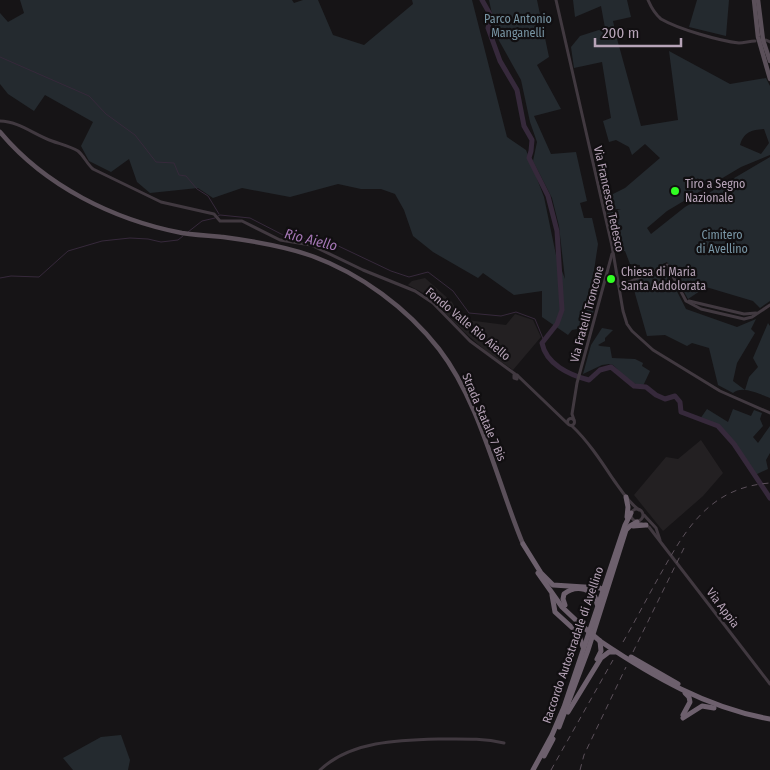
<svg xmlns="http://www.w3.org/2000/svg" width="770" height="770" font-family="'Fira Sans Condensed',sans-serif">
  <style>
    .built { fill: #232022 }
    .green { fill: #242a2f; fill-rule: evenodd }
    .lines { fill: none; stroke-linecap: round; stroke-linejoin: round }
    .stream { stroke: #36293b; stroke-width: 1 }
    .river { stroke: #36293b; stroke-width: 5 }
    .minor { stroke: #413940; stroke-width: 3 }
    .major { stroke: #5b505a; stroke-width: 4.5 }
    .highway { stroke: #6d606d; stroke-width: 5 }
    .rail { stroke: #5b505a; stroke-width: 1; stroke-dasharray: 6 5; stroke-linecap: butt }
    .highway-bridge { stroke: #6d606d; stroke-width: 5 }
    .poi-dot { fill: #31ff23; stroke: #110f11; stroke-width: 2 }
    .labels { text-anchor: middle; dominant-baseline: central; stroke-width: 4.5; stroke-linejoin: round; paint-order: stroke }
    .park-label { font-size: 12px; fill: #7996a5; stroke: #110f11 }
    .poi-label { font-size: 12px; fill: #b7a4b8; stroke: #110f11; text-anchor: start }
    .street-label { font-size: 12px; fill: #b7a4b8; stroke: #110f11 }
    .water-label { font-size: 14px; font-style: italic; fill: #a677b7; stroke: #110f11 }
  </style>
  <rect width="100%" height="100%" fill="#161416"/>
  <g class="built">
    <path d="M425,278l27,24 5,10 9,5 1,3 39,5 9,-11 18,6 8,17 -28,33 -26,-18 -23,-20 -37,-37 -19,-10 4,-4z"/>
    <path d="M701,440l22,33 -20,23 -40,35 -29,-36 32,-38 12,2z"/>
  </g>
  <g class="green">
    <path d="M20,0h272l2,3 9,-3h15l15,35 31,10 49,-41 -1,-4h60l35,137 19,13 18,47 12,58 9,24 -6,-53 -7,-28 -19,-37 4,-19 -7,-20 -9,-42 -24,-43 -8,-37h48l12,57 -12,8 24,44 -27,7 17,38 25,-2 11,49 -7,2 4,15h8l6,26 -8,53v7l4,5 -2,8 -6,-6h-4l-2,7 5,2 -3,8 -10,2 -4,5 -26,-18v-26l-28,4 -31,-22 -5,5 -45,-26 -20,-16 -9,-26 -9,-16 -14,-5h-20l-23,-5 -48,13 -48,-9 -29,10 -15,-10 -48,5 -13,-11 -8,-23 -18,13 -22,-11 -8,-15 12,-24 -48,-27 -11,16 -26,-17 -8,-10v-71l8,9 16,-9z"/>
    <path d="M573,0h54l4,17 -18,4 3,14 25,91 37,-6 -9,-69 61,33 36,-6 4,8v69l-29,12 -74,44 -20,17 4,6 34,-27 85,-50v144l-10,7 -7,-7 -47,-14 -18,12 -21,-37 -4,2 23,45 51,18 19,-8 -5,10 4,4 -18,30 -4,18 12,9 4,-13 9,-10 -5,-9 15,-35 2,3v72c-11,-4 -28,-13 -37,-5l-15,-8 -9,-37 -17,-5 -5,3 -22,-11 -18,1 -13,-46 6,-25 -10,-1 -5,-13 -9,1 -3,-18 3,-4 -9,-17 14,-4h-15l-3,-10 22,-11 35,-30 -15,-14 -13,11 -3,-8 -13,-7 -7,2 -6,-21 8,-3 -9,-56 -28,6 -3,-21 9,-11 25,-8 -4,-22 -26,11zM764,129l5,14 -8,11 -21,-9c4,-13 11,-15 24,-16z"/>
    <path d="M697,0h32l-3,36 -37,-9z"/>
    <path d="M602,328l11,2 -8,8v3l-7,4 2,1 10,1 2,11 23,1 8,4 -1,3 8,5 -7,15 -11,-3 -19,-18 -4,-1 -7,1 -19,9 8,-29z"/>
    <path d="M707,409l21,13 5,-13 18,7 3,-6 8,3 -2,6 3,7 -10,11 5,6 12,-17v27l-4,7 2,9 -13,6 -21,-31 -16,-18 -18,-7z"/>
    <path d="M121,735l9,25 -2,10h-55l-10,-12 38,-21z"/>
  </g>
  <g class="lines">
    <g class="stream">
      <path d="M0,57l89,39 17,18 29,21 21,27 18,1 5,12 7,1 11,13 11,7 11,18"/>
      <path d="M218,216l2,-1 30,3 35,18 45,6 61,29 18,6 19,-5 25,19 16,22 32,3 15,-4 19,7 9,22"/>
      <path d="M188,232l14,-11 13,-3"/>
      <path d="M0,278l11,-2 28,1 29,-26 34,-10 28,-3 18,1 13,3 17,-2 5,-4"/>
    </g>
    <path class="river" d="M482,0l9,16 -3,12 12,33 17,29 7,36 8,14 -1,11 -2,7 19,38 9,35 5,79 -5,14 -15,19c4,21 27,32 47,37l11,-10 11,-3 23,19 12,1 10,8 9,4 10,-3 5,6 1,10 37,14 16,18 36,54"/>
    <g class="minor">
      <path d="M556,0l56,246 11,65 4,13 5,7 21,19 67,41 50,22"/>
      <path d="M648,0c3,7 7,14 13,19 17,10 59,22 78,24 5,0 11,-2 16,-2"/>
      <path d="M766,40l4,2"/>
      <path d="M0,121c18,0 35,14 52,20 8,3 18,5 26,10 6,5 9,13 15,18l68,33 53,12 6,7h22l38,19 31,5 52,25 52,21 18,12 37,38 45,33"/>
      <path d="M618,284l11,-2 38,-17 19,36 15,8 43,10 8,-2 18,-12"/>
      <path d="M689,301l55,13 12,-1"/>
      <path d="M514,375h3v4l-3,-1z"/>
      <path d="M517,375l50,48"/>
      <circle cx="571" cy="422" r="3.5"/>
      <path d="M574,420l-2,-6 5,-31 35,-129"/>
      <path d="M572,426c16,15 29,35 41,53 8,11 15,23 26,31"/>
      <circle cx="637" cy="515" r="6"/>
      <path d="M644,515l12,13 4,12"/>
      <path d="M638,522l11,5 121,157"/>
      <path d="M320,770c31,-29 79,-30 119,-31 23,0 43,-1 65,4"/>
    </g>
    <g class="major">
      <path d="M754,0l4,37 12,42"/>
      <path d="M758,0l5,40 7,21"/>
      <path d="M0,132c45,54 114,88 182,101 14,2 28,3 41,4 30,4 61,9 89,19 49,18 95,52 127,93 41,53 58,133 84,195"/>
    </g>
    <g class="highway">
      <path d="M626,497l2,10 -1,10"/>
      <path d="M633,526l13,-1"/>
      <path d="M523,544l18,29 12,12 47,3 3,2"/>
      <path d="M538,573l24,34 19,18"/>
      <path d="M552,595l3,17 23,21 5,14"/>
      <path d="M565,605l-2,-6 1,-5c12,-10 31,-6 33,10"/>
      <path d="M600,641c52,35 107,67 170,78"/>
      <path d="M631,657l47,27"/>
      <path d="M597,659l4,-8 -1,-10"/>
      <path d="M568,712l33,-54 8,-6h6"/>
      <path d="M683,715l7,-13 -1,-5 -4,-4"/>
      <path d="M683,718l19,-12 12,2"/>
      <path d="M559,727l29,-77 38,-120 4,-4 7,-4"/>
      <path d="M544,756l9,-17"/>
      <path d="M533,770l19,-35 12,-28 61,-182 6,-12"/>
    </g>
    <g class="rail">
      <path d="M623,642c14,-24 27,-50 41,-74 25,-45 50,-81 106,-85"/>
      <path d="M633,652l51,-104"/>
      <path d="M551,770l62,-110"/>
      <path d="M580,770l4,-15 42,-88"/>
    </g>
    <path class="highway-bridge" d="M581,625l19,16"/>
  </g>
  <g class="poi-dot">
    <circle cx="675" cy="191" r="5"/>
    <circle cx="611" cy="279" r="5"/>
  </g>
  <g class="labels">
    <g class="park-label">
      <text x="518" y="19">Parco Antonio<tspan x="518" dy="14">Manganelli</tspan></text>
      <text x="722" y="235">Cimitero<tspan x="722" dy="14">di Avellino</tspan></text>
    </g>
    <g class="poi-label">
      <text x="685" y="184">Tiro a Segno<tspan x="685" dy="14">Nazionale</tspan></text>
      <text x="621" y="272">Chiesa di Maria<tspan x="621" dy="14">Santa Addolorata</tspan></text>
    </g>
    <g class="street-label">
      <text transform="translate(609 199) rotate(78)">Via Francesco Tedesco</text>
      <text transform="translate(587 314) rotate(-75)">Via Fratelli Troncone</text>
      <text transform="translate(468 324) rotate(40)">Fondo Valle Rio Aiello</text>
      <text transform="translate(484 417) rotate(67)">Strada Statale 7 Bis</text>
      <text transform="translate(723 608) rotate(53)">Via Appia</text>
      <text transform="translate(573 645) rotate(-71)">Raccordo Autostradale di Avellino</text>
    </g>
    <g class="water-label">
      <text transform="translate(311 240) rotate(14)">Rio Aiello</text>
    </g>
  </g>
  <path d="M595 38v8h86v-8" fill="none" stroke="#b7a4b8" stroke-width="2.5"/>
  <text x="602" y="38" font-size="15" fill="#b7a4b8" stroke="#110f11" stroke-width="4" paint-order="stroke">200 m</text>
</svg>
